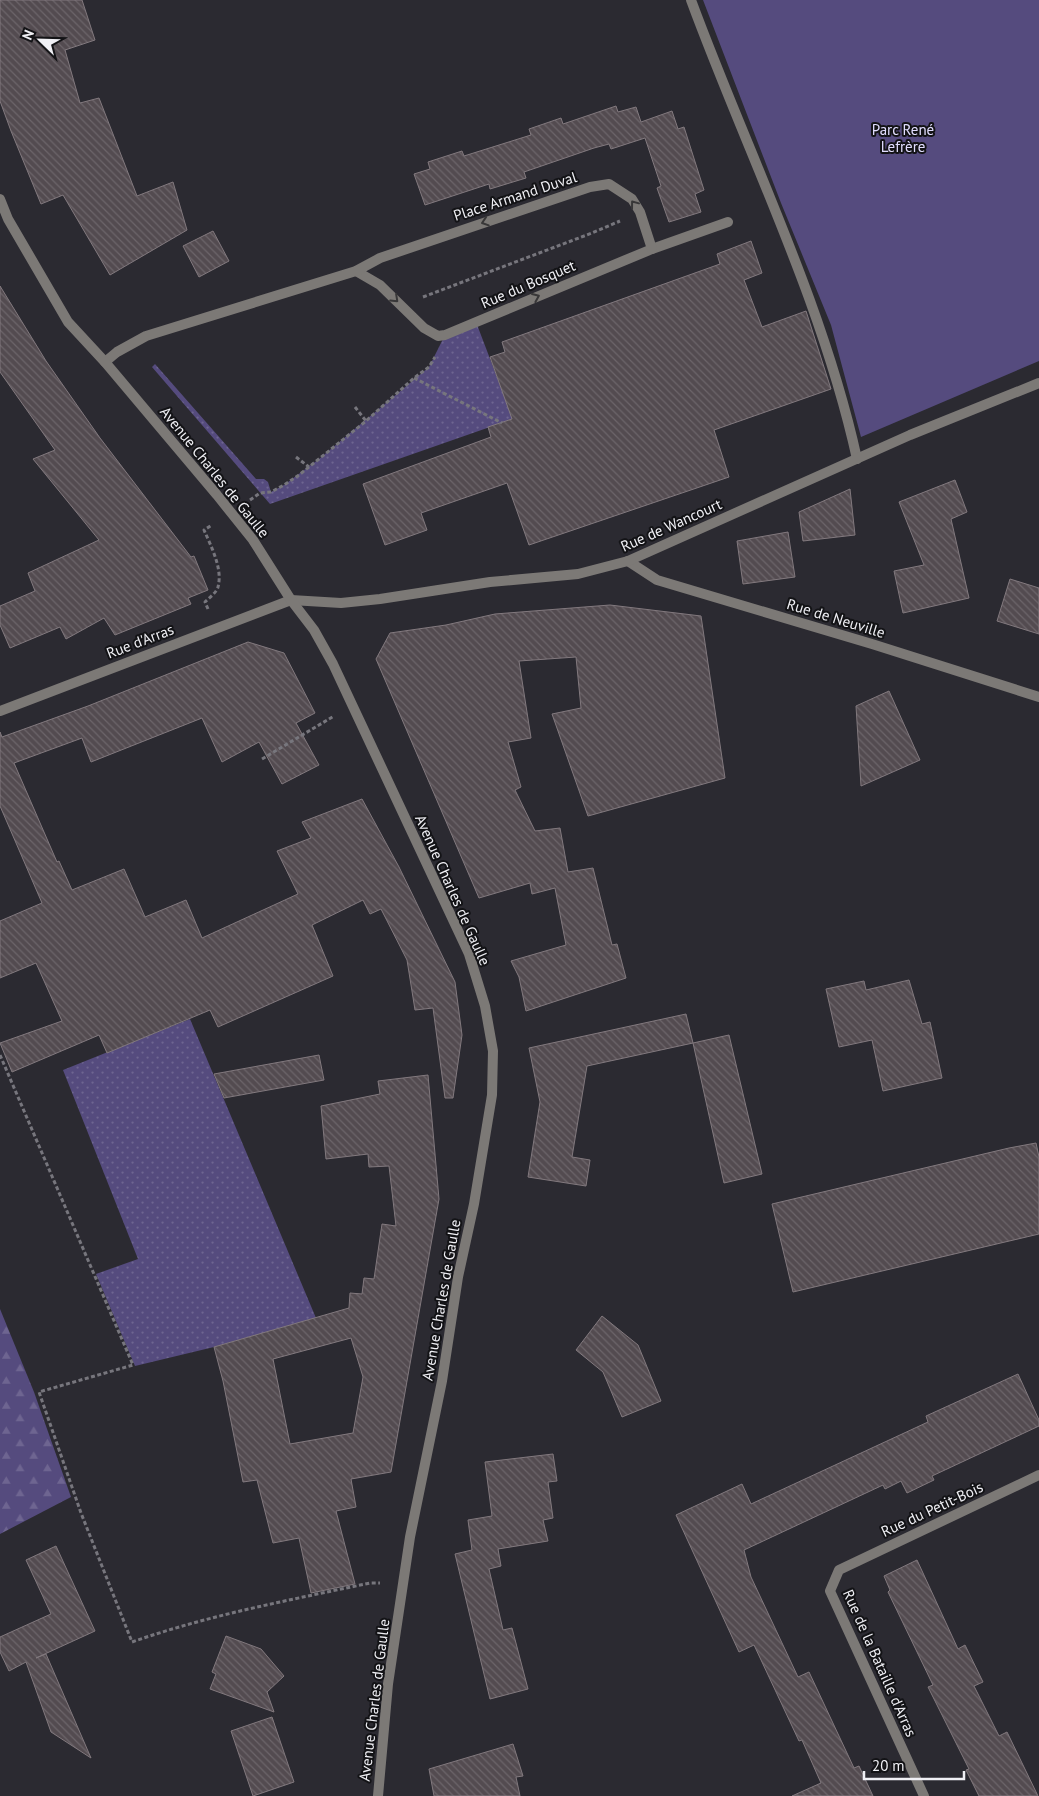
<svg xmlns="http://www.w3.org/2000/svg" width="1039" height="1796" font-family="'PT Sans',sans-serif">
  <style>
    .grass { fill: url(#grass-dots) }
    .forest { fill: url(#forest-firs) }
    .green { fill: #554b7e }
    .building { fill: url(#building-back-hatch); stroke: #82797e; fill-rule: evenodd }
    .lines { fill: none; stroke-linecap: round; stroke-linejoin: round }
    .path { stroke: #77767d; stroke-width: 3; stroke-dasharray: 4 2.5; stroke-linecap: butt }
    .service { stroke: #7c7976; stroke-width: 10 }
    .minor { stroke: #7c7976; stroke-width: 10 }
    .tertiary { stroke: #7c7976; stroke-width: 10 }
    .oneway { stroke: #383738 }
    .labels { text-anchor: middle; dominant-baseline: central; stroke-width: 4; stroke-linejoin: round; paint-order: stroke }
    .park-label { font-size: 15px; fill: #e2deff; stroke: #131316 }
    .street-label { font-size: 15px; fill: #f0f0f5; stroke: #131316 }
  </style>
  <defs>
    <pattern id="grass-dots" width="8" height="8" patternUnits="userSpaceOnUse" patternTransform="scale(1.25)"><rect width="8" height="8" fill="#554b7e"/><path d="M2 2h.1M6 6h.1" fill="none" stroke="#6e6591" stroke-width="1.8" stroke-linecap="round"/></pattern>
    <pattern id="forest-firs" width="22" height="20" patternUnits="userSpaceOnUse" patternTransform="scale(1.25)"><rect width="22" height="20" fill="#554b7e"/><path d="M5 1l3.5 6h-7zM16 11l3.5 6h-7z" fill="#6e6591"/></pattern>
    <pattern id="building-back-hatch" width="6" height="6" patternUnits="userSpaceOnUse" patternTransform="scale(1.25)"><rect width="6" height="6" fill="#534b50"/><path d="M-1 5l2 2M0 0l6 6M5-1l2 2" fill="none" stroke="#6c656a"/></pattern>
  </defs>
  <rect width="100%" height="100%" fill="#2b2a31"/>
  <g class="grass">
    <path d="M476,322l37,97 -243,85 -118,-137 3,-3 101,115h8l4,3 3,10 13,-7 35,-26 110,-92 16,-32z"/>
    <path d="M190,1019l126,299 -102,29 -79,19 -39,-92 42,-15 -75,-189z"/>
  </g>
  <path class="forest" d="M0,1309l34,83 37,105 -71,37z"/>
  <path class="green" d="M703,0h336v361l-178,76 -30,-112 -50,-122z"/>
  <g class="building">
    <path d="M0,0h82l13,40 -30,10 15,53 19,-5 38,98 36,-14 14,48 -77,45 -47,-80 -22,9 -30,-73 -11,-30z"/>
    <path d="M616,106l2,6 18,-5 5,15 31,-11 6,18 6,-2 20,63 -9,4 6,18 -32,10 -12,-34 4,-2 -16,-48 -34,11 -2,-5 -15,4 -70,24 2,6 -36,11 -1,-5 -64,21 -11,-31 16,-5 -2,-7 34,-11 2,5 67,-21 -2,-6 32,-11 2,6z"/>
    <path d="M213,231l16,30 -30,16 -16,-31z"/>
    <path d="M751,241l11,32 -18,7 18,47 44,-16 25,78 -117,41 15,47 -200,68 -22,-62 -86,30 6,17 -42,15 -22,-61 128,-47 -3,-10 24,-8 -22,-62 15,-5 -3,-10 218,-78 -3,-10z"/>
    <path d="M0,286l46,75 54,77 91,119 3,-1 14,34 -20,8 3,6 -76,31 -11,-17 -38,21 -6,-12 -50,21 -10,-23v-19l35,-15 -7,-18 71,-33 -66,-81 22,-9 -55,-78z"/>
    <path d="M955,480l12,32 -16,7 18,79 -66,15 -9,-42 30,-6 -25,-63z"/>
    <path d="M850,489l5,46 -52,6 -4,-29z"/>
    <path d="M788,532l7,45 -52,7 -6,-43z"/>
    <path d="M1010,579l29,9v46l-42,-13z"/>
    <path d="M610,605l91,11 24,162 -137,38 -36,-102 29,-6 -5,-51 -57,4 12,77 -23,4 13,45 -6,3 20,41 25,-3 8,44 25,-4 19,77 5,-1 9,34 -100,33 -7,-34 -8,-16 55,-16 -11,-57 -23,6 -2,-11 -51,15 -103,-239 14,-26 56,-8 49,-11z"/>
    <path d="M248,642l36,11 31,60 -19,10 23,42 -37,19 -23,-42 -37,20 -20,-44 -111,44 -9,-24 -68,25 43,99 2,-1 13,29 52,-21 21,48 41,-17 16,38 96,-44 -21,-43 34,-13 -9,-16 60,-23 37,68 56,115 7,53 -9,63h-8l-12,-90 -18,2 -8,-50 -26,-51 -11,5 -7,-14 -51,25 21,51 -115,51 -8,-17 -103,43 -8,-18 -87,37 -12,-29 62,-22 -26,-58 -36,15v-57l42,-18 -42,-97v-74l2,5 86,-31z"/>
    <path d="M889,691l31,69 -59,26 -5,-80z"/>
    <path d="M909,980l13,44 8,-2 12,56 -59,13 -11,-51 -33,7 -13,-58 38,-8 2,9z"/>
    <path d="M686,1014l7,29 -106,23 -15,91 18,3 -4,26 -58,-9 12,-75 -11,-54z"/>
    <path d="M729,1035l33,139 -38,9 -31,-140z"/>
    <path d="M319,1055l5,25 -100,18 -10,-24z"/>
    <path d="M428,1075l11,124 -48,273 -40,7 5,28 -20,4 19,73 -44,9 -12,-55 -26,5 -16,-63 -14,2 -20,-101 -9,-34 135,-39 1,-15 12,1 2,-16 10,1 8,-55 14,2 -7,-60 -20,1 -1,-13 -42,5 -5,-53 59,-12 -2,-13zM351,1338l12,39 -10,56 -63,11 -17,-85z"/>
    <path d="M1036,1143l3,14v77l-246,58 -21,-88 237,-56z"/>
    <path d="M602,1316l36,29 23,56 -39,16 -19,-45 -27,-22z"/>
    <path d="M1018,1374l21,46v6l-107,50 2,4 -27,13 -6,-12 -16,8 -2,-4 -139,65 7,27 47,100 11,-5 45,96 5,-2 14,30h-81l29,-13 -19,-43 -3,1 -45,-96 -15,7 -63,-137 66,-31 9,20 177,-82 -2,-6z"/>
    <path d="M553,1454l4,27 -9,1 5,36 -10,2 5,21 -50,8 3,17 -12,3 14,61 9,-2 16,61 -38,10 -35,-145 17,-4 -4,-30 24,-4 -7,-54z"/>
    <path d="M56,1546l39,85 -59,27 10,-4 45,104 -40,-26 -25,-70 -17,9 -9,-19v-15l51,-23 -25,-54z"/>
    <path d="M917,1560l41,89 7,-4 18,37 -9,4 25,50 8,-4 31,64h-59l-13,-26 3,-1 -41,-82 5,-2 -45,-93 2,-2 -6,-14z"/>
    <path d="M226,1636l35,13 23,27 -17,16 7,20 -64,-23 6,-15 -4,-2z"/>
    <path d="M272,1717l22,65 -41,14 -22,-65z"/>
    <path d="M513,1744l10,32 -7,1 4,19h-86l-5,-27z"/>
  </g>
  <g class="lines">
    <g class="path">
      <path d="M423,297l169,-64 28,-12"/>
      <path d="M414,378l88,45"/>
      <path d="M355,407l11,14"/>
      <path d="M296,457l13,10"/>
      <path d="M250,500l10,-7 11,-1 13,-7 15,-10 67,-54 48,-43 15,-11 6,-10"/>
      <path d="M208,609l-3,-7c4,-4 12,-10 13,-15 5,-18 -7,-41 -14,-57l8,-5"/>
      <path d="M262,759l72,-43"/>
      <path d="M0,1055l133,310 -94,27 42,121 51,129c77,-27 158,-42 238,-59h10"/>
    </g>
    <g class="service">
      <path d="M691,0c56,152 131,300 166,459"/>
      <path d="M356,271l24,14 44,43 14,8 7,-1 207,-86 76,-27"/>
      <path d="M105,362l12,-10 29,-16 210,-65 24,-13 210,-71 19,-3 23,15 8,13 12,37"/>
      <path d="M924,1796l-94,-205 9,-21 200,-95"/>
    </g>
    <g class="minor">
      <path d="M628,561l29,19 215,64 167,53"/>
      <path d="M0,711l291,-111 50,3 39,-4 110,-17 88,-8 50,-13 282,-126 129,-52"/>
    </g>
    <path class="tertiary" d="M0,199l8,20 60,103 37,40 112,133 36,45 38,60 23,30 19,34 136,290 16,52 8,45 -1,44 -18,109 -16,73 -16,104 -32,156 -22,147 -10,112"/>
  </g>
  <defs><path id="oneway-chevron" d="M-2-3.5L2.5 0L-2 3.5" fill="none" stroke-width="1.6" stroke-linecap="round" stroke-linejoin="round" transform="scale(1.25)"/></defs>
  <g class="oneway">
    <use href="#oneway-chevron" transform="translate(634 204) rotate(-127)"/>
    <use href="#oneway-chevron" transform="translate(485 222) rotate(162)"/>
    <use href="#oneway-chevron" transform="translate(536 297) rotate(-23)"/>
    <use href="#oneway-chevron" transform="translate(395 299) rotate(43)"/>
  </g>
  <g class="labels">
    <g class="park-label">
      <text x="903" y="129">Parc René<tspan x="903" dy="17">Lefrère</tspan></text>
    </g>
    <g class="street-label">
      <text transform="translate(515 196) rotate(-18)">Place Armand Duval</text>
      <text transform="translate(528 284) rotate(-23)">Rue du Bosquet</text>
      <text transform="translate(215 472) rotate(51)">Avenue Charles de Gaulle</text>
      <text transform="translate(671 525) rotate(-24)">Rue de Wancourt</text>
      <text transform="translate(836 618) rotate(17)">Rue de Neuville</text>
      <text transform="translate(140 641) rotate(-21)">Rue d'Arras</text>
      <text transform="translate(453 890) rotate(66)">Avenue Charles de Gaulle</text>
      <text transform="translate(441 1300) rotate(-80)">Avenue Charles de Gaulle</text>
      <text transform="translate(932 1509) rotate(-25)">Rue du Petit-Bois</text>
      <text transform="translate(880 1663) rotate(66)">Rue de la Bataille d'Arras</text>
      <text transform="translate(374 1700) rotate(-83)">Avenue Charles de Gaulle</text>
    </g>
  </g>
  <g transform="translate(40 40) rotate(293)" stroke="#131316" stroke-width="4" paint-order="stroke">
  <path d="M0-4L9 19L0 12L-9 19Z" fill="#f0f0f5"/>
  <text y="-8" font-size="14" font-weight="bold" text-anchor="middle" fill="#f0f0f5">N</text>
  </g>
  <path d="M864 1771v8h100v-8" fill="none" stroke="#f0f0f5" stroke-width="2.5"/>
  <text x="872" y="1771" font-size="15" fill="#f0f0f5" stroke="#131316" stroke-width="4" paint-order="stroke">20 m</text>
</svg>
